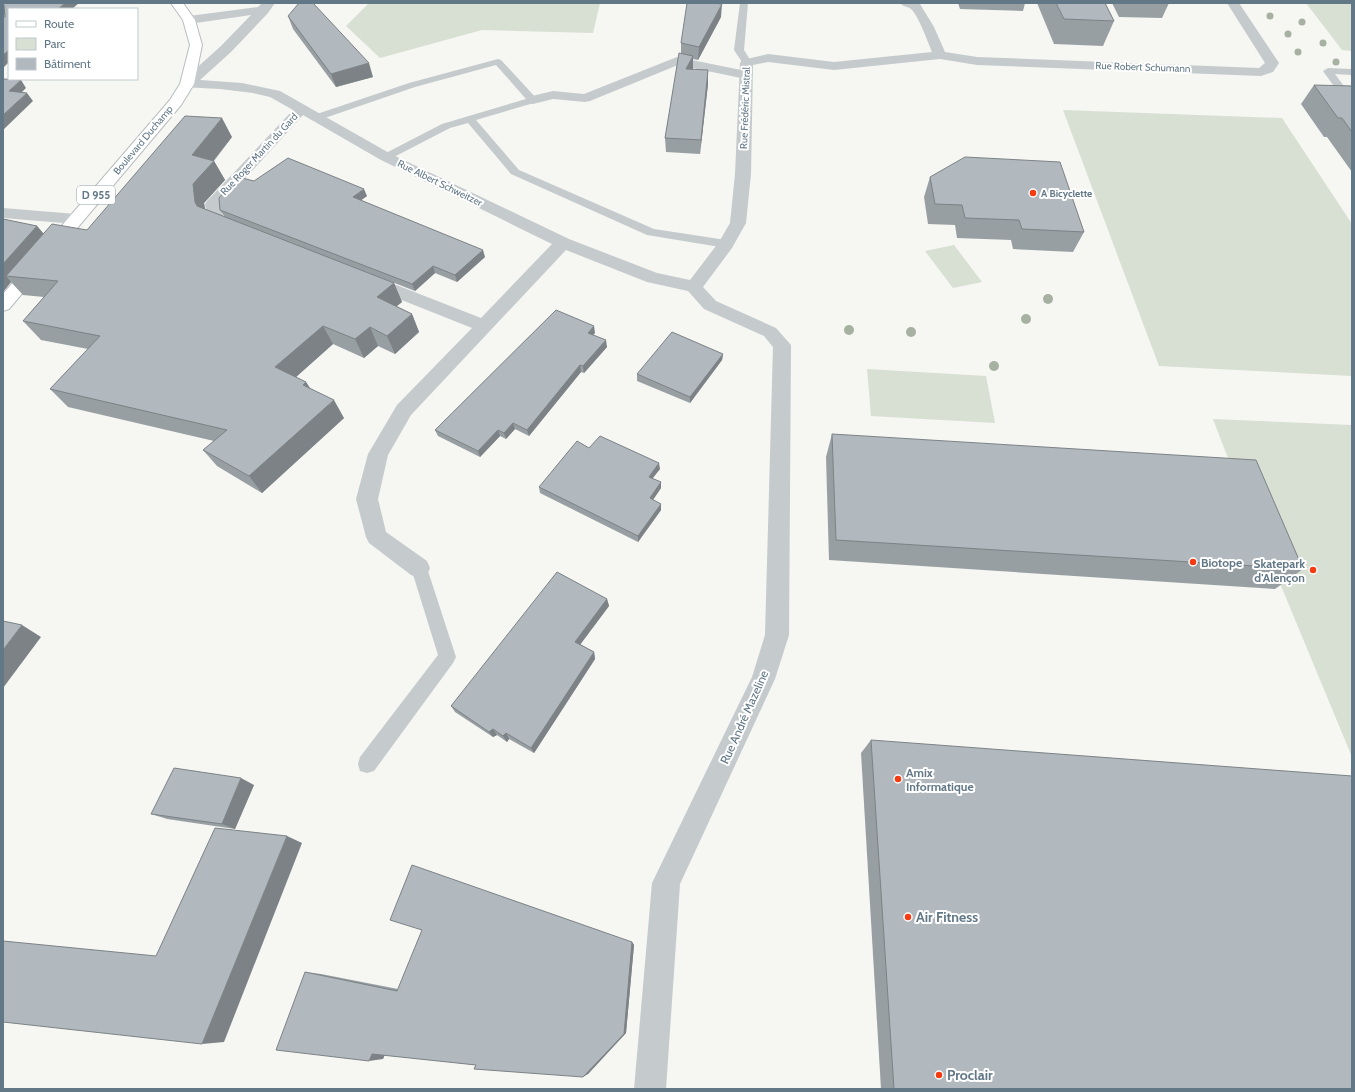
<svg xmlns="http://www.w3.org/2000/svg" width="1355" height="1092" font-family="Cabin,sans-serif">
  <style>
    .green { fill: #d8dfd3 }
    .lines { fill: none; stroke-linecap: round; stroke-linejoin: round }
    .primary-casing { stroke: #b8bdc0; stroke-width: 2 }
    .service { fill: #c5cacd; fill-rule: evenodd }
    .pedestrian { fill: #c5cacd; fill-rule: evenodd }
    .minor { fill: #c5cacd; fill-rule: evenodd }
    .primary { fill: #fff; fill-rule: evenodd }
    .tree { fill: #a6b1a1 }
    .wall { fill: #989fa3 }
    .shaded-wall { fill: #7c8285 }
    .building { fill: #b1b9be; stroke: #7c8285 }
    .poi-dot { fill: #f63b13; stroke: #fff; stroke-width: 1.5 }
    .labels { text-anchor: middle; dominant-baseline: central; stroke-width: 4; stroke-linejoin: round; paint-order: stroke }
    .far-street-label { font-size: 10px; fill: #627887; stroke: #fff }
    .far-poi-label { font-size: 10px; font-weight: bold; fill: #627887; stroke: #fff; text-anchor: start }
    .shield { fill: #fff; stroke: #91a0ab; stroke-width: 1 }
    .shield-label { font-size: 11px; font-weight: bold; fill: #627887 }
    .poi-label { font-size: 12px; font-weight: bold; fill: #627887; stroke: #fff; text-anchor: start }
    .street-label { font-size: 12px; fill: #627887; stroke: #fff }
    .near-poi-label { font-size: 14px; font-weight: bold; fill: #627887; stroke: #fff; text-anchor: start }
  </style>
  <rect width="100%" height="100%" fill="#f6f6f2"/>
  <g class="green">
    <path d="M369,3h231l-7,30 -111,-3 -102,28 -34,-32z"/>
    <path d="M1306,3h46v48l-10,-1z"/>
    <path d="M1063,110l219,8 70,106v152l-193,-10z"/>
    <path d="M954,245l28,37 -29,6 -28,-37z"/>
    <path d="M867,369l119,7 9,47 -124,-7z"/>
    <path d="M1213,419l139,6v332l-126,-304z"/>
  </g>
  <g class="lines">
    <defs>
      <path id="primary" d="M171,3h12l12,17 7,25 -8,39 -13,21 -172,204 -6,2v-17l167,-194 10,-16 10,-39 -7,-25z"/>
    </defs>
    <use href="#primary" class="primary-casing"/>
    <g class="service">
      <path d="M740,3h8l-4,47 8,13 -5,3 -3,-1 -10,-15z"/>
      <path d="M498,59l3,1 37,40 -1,2 -61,18 43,50 135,59 72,11 4,1 2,3 -2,3 -4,1 -79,-13 -136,-61 -43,-51 -18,5 -60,31h-8l-1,-2 1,-2 60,-31 84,-25 -30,-34 -81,22 -96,33h-8l-1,-2 1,-2 98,-33z"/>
      <path d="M1328,68l24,1v6l-17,-1 17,23v7l-6,-1 -23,-32z"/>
      <path d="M419,561l6,2 2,5 29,89 -3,6 -79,108 -7,2 -7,-2 -2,-7 2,-7 78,-102 -27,-87 2,-5z"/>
    </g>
    <path class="pedestrian" d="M677,57l69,14 5,1 2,3 -2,3 -5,1 -68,-14 -88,36 -5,1 -32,-3 -20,5 -5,-1 -2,-3 2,-3 25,-6 31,3z"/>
    <g class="minor">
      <path d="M262,3h13l-7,10 -37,39 -31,28 42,3 38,8 111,63 178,85 88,34 33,7 29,-38 11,-19 5,-49 5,-111 2,-3 26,-6 66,8 98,-10c-4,-10 -14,-37 -21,-43 -4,-3 -8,-2 -11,-6l20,1 14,23 11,25 32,5 282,11 6,-5 -38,-60h12l40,60 -6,9 -12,4 -284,-11 -37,-6 -106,11 -66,-8 -15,3 -2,109 -5,49 -14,25 -29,39 13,14 60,27 15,17 -2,290 -14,44 -95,205 -14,205h-32l18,-206 100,-206 13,-42 8,-288 -9,-11 -60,-27 -16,-18 -41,-9 -81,-32 -155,165 -23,40 -10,44 8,33 41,29 3,7 -3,7 -8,3 -8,-3 -42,-32 -3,-6 -10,-38 12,-45 29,-49 75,-77 -108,-43 -3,-4 3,-4 6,-2 6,2 105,41 71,-74 -171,-84 -78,-45 -82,90 2,13 18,7 2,4 -2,4c-8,1 -30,-5 -33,-12 -2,-5 -2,-12 -3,-17l2,-3 86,-91 -23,-13 -17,-4 -33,-4 -38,-2 -2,-3 2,-3 39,-35 30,-31 -62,9 -4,-1 -2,-3 2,-3 4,-1 69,-9z"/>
      <path d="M3,208l73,6 6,2 2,3 -2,3 -6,2 -73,-6z"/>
    </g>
    <use href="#primary" class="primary"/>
  </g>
  <g class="tree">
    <circle cx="1270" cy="16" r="3.5"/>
    <circle cx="1302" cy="22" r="3.5"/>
    <circle cx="1288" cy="34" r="3.5"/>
    <circle cx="1323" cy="43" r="3.5"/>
    <circle cx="1298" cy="52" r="3.5"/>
    <circle cx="1336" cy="62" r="3.5"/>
    <circle cx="1048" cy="299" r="5"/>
    <circle cx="1026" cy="319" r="5"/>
    <circle cx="849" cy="330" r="5"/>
    <circle cx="911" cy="332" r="5"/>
    <circle cx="994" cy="366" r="5"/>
  </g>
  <g class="wall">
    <path d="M958,3h67l-2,8 -63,-2z"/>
    <path d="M1037,3h68l9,18 -11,25 -49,-2z"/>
    <path d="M1112,3h57l-7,15 -43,-1z"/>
    <path d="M288,16l85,61 -37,10 -43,-58z"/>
    <path d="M721,17l-23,43 -5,-1v11h15v14l-8,70 -34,-2 -1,-14 16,-84v-11z"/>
    <path d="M1314,85l38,1v86l-25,-35h-3l-23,-33z"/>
    <path d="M232,137l-18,24 11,19 -21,23 1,6 19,7 -4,-6 34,-29 113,15 -6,4 124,57 -28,25 -22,-9 -20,18 -95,-37 74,29 8,19 -6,4 16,8 7,18 -24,22 -17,-8 -14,12 -31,-14 -37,33 10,5 4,6 34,30 -82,75 -45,-27 -14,-16 11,-9 -146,-34 -18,-18 38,-40 -47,-9 -18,-19 21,-24 -21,-2 -12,-13 -8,10v-73l34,7 6,7 44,-3z"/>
    <path d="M930,177l154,55 -11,20 -60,-3 -2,-9 -54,-2 -2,-13 -27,-1 -4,-27z"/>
    <path d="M595,333l-2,2 14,12 -23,26 -3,-1 -52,64 -14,-7 -9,10 -6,-3 -20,21 -42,-21 -3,-6z"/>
    <path d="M723,354l-1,6 -32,43 -53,-22v-7z"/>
    <path d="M832,434l471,135 -28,20 -446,-29 -3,-103z"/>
    <path d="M589,448l71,21 -8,9 9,4v6l-8,12 8,4v6l-23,32 -98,-49 -1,-6z"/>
    <path d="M607,599l2,7 -29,38 14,8 1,7 -61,94 -25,-14 -2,3 -10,-7 -4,2 -38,-25 -4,-6z"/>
    <path d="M871,740l481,349h-471l-20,-336z"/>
    <path d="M254,785l-19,44 -68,-10 -16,-5z"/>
    <path d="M632,942l2,3 -8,88 -38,41 -112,-9 -92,-10 -1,4 -78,-87 16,2 77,15z"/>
  </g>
  <g class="shaded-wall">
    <path d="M65,3h14l-7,6h-14z"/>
    <path d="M722,4l-1,13 -23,43 1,-13z"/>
    <path d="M3,5h1l5,8 -6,3z"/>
    <path d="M9,50v12l-6,6v-13z"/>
    <path d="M693,56v14l-7,-1z"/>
    <path d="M369,63l4,14 -37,10 -5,-13z"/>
    <path d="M708,70v14l-8,70 1,-14z"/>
    <path d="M21,80l5,8 -11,11 -6,-8z"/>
    <path d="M27,93l6,8 -30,29v-15z"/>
    <path d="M222,118l10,19 -24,30 6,-6 11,19 -21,23 3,18 -12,-19 -2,-18 -1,-29z"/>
    <path d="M364,189l3,7 -11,8 -3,-7z"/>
    <path d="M37,226l11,13 -42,37 5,6 -8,10v-28z"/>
    <path d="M483,250l2,7 -28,25 -2,-7z"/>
    <path d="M433,266l2,7 -20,18 -3,-7z"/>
    <path d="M394,283l8,19 -17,14 -8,-19z"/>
    <path d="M412,314l7,18 -24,22 -8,-18z"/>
    <path d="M323,326l10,18 -46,41 -12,-18z"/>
    <path d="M594,326l1,7 -6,7 -1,-7z"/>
    <path d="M370,327l8,19 -14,12 -9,-19z"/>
    <path d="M606,340l1,7 -23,26 -1,-7z"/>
    <path d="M723,354l-1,6 -32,43v-6z"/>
    <path d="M580,365l1,7 -52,64 -2,-6z"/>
    <path d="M306,382l11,18 -14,-15z"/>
    <path d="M334,400l10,18 -82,75 -13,-17z"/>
    <path d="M513,423l2,6 -9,10 -2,-6z"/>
    <path d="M498,430l2,6 -20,21 -2,-6z"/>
    <path d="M659,463l1,6 -11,14v-6z"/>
    <path d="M661,482v6l-11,16v-6z"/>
    <path d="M661,504v6l-23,32v-6z"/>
    <path d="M607,599l2,7 -32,43 -2,-7z"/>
    <path d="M22,625l19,12 -38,51v-38z"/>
    <path d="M594,652l1,7 -61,94 -3,-5z"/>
    <path d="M493,729l4,6 -4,2 -4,-5z"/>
    <path d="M506,733l3,6 -2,3 -4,-6z"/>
    <path d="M241,778l13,7 -19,44 -13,-5z"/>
    <path d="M287,836l15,7 -78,199 -22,2z"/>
    <path d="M632,942l2,3 -8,88 -38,41 -5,3z"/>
    <path d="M386,1052l-3,7 -14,2 3,-7z"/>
  </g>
  <g class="building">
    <path d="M3,3h62l-7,6h-49v41l-6,5v-38h2l-1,-12h-1z"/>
    <path d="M299,3h14l56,60 -38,11 -43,-58z"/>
    <path d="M687,3h27l8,1 -23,43 -18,-4z"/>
    <path d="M1056,3h49l9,18 -50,-2z"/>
    <path d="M679,53l14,3 -7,13 22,1 -7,70 -36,-2z"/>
    <path d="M3,79l18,1 -12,11 18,2 -24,22z"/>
    <path d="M1314,85l38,1v46l-10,-14h-4z"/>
    <path d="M185,116l37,2 -30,37 22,6 -21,23 2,18 2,4 197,77 -17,14 35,17 -25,22 -17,-9 -15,12 -32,-13 -48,41 31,15 -3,3 31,15 -85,76 -46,-26 24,-20 -177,-41 50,-53 -77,-15 35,-40 -52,-5 46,-52 35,6z"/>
    <path d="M965,157l95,5 24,70 -62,-3 -3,-9 -54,-2 -3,-13 -27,-1 -5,-27z"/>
    <path d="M288,158l76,31 -11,8 130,53 -28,25 -22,-9 -21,18 -192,-74 -1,-12 19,-21 16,4z"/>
    <path d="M3,219l34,7 -34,38z"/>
    <path d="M556,310l38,16 -6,7 18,7 -23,26 -3,-1 -53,65 -14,-7 -9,10 -6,-3 -20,21 -43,-21z"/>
    <path d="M672,332l51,22 -33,43 -53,-23z"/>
    <path d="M832,434l424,26 47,109 -467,-29z"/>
    <path d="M600,436l59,27 -10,14 12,5 -11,16 11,6 -23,32 -99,-49 38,-46 12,7z"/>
    <path d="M557,572l50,27 -32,43 19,10 -63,96 -25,-15 -3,3 -10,-7 -4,3 -38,-26z"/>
    <path d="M3,621l19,4 -19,25z"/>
    <path d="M871,740l481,36v313h-458z"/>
    <path d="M174,768l67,10 -19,46 -71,-10z"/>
    <path d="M215,828l72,8 -85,208 -199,-22v-81l153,15z"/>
    <path d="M412,865l220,77 -8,92 -41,43 -109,-8 2,-4 -104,-11 -3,7 -93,-11 29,-78 92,19 25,-61 -32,-10z"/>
  </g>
  <g class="poi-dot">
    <circle cx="1033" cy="193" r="4"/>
    <circle cx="1193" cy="562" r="4"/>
    <circle cx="1313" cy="570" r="4"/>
    <circle cx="898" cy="779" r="4"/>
    <circle cx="908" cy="917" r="4"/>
    <circle cx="939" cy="1075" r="4"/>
  </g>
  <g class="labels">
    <g class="far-street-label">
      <text transform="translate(1143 67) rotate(2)">Rue Robert Schumann</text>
      <text transform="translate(745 108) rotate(-88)">Rue Frédéric Mistral</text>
      <text transform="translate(143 140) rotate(-50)">Boulevard Duchamp</text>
      <text transform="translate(259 154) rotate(-47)">Rue Roger Martin du Gard</text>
      <text transform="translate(440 183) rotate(26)">Rue Albert Schweitzer</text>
    </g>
    <g class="far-poi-label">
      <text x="1041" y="193">A Bicyclette</text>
    </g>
    <rect class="shield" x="77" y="186" width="38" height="18" rx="3"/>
    <g class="shield-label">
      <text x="96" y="195">D 955</text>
    </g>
    <g class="poi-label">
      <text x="1201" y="562">Biotope</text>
      <text x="1305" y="563" text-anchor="end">Skatepark<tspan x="1305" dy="14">d'Alençon</tspan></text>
      <text x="906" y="772">Amix<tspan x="906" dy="14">Informatique</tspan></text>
    </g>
    <g class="street-label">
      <text transform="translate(744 717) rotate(-66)">Rue André Mazeline</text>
    </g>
    <g class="near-poi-label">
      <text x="916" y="917">Air Fitness</text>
      <text x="947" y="1075">Proclair</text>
    </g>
  </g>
  <rect width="1355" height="1092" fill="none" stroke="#627887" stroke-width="8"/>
  <rect x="8" y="8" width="130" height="72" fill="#ffffff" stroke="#c0c9cf"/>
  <rect x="16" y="21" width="20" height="6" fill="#ffffff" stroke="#c0c9cf"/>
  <text x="44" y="28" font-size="12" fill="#627887">Route</text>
  <rect x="16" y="38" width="20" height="12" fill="#d8dfd3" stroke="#c0c9cf"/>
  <text x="44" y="48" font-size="12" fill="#627887">Parc</text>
  <rect x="16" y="58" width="20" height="12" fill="#b1b9be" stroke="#c0c9cf"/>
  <text x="44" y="68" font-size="12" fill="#627887">Bâtiment</text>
</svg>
